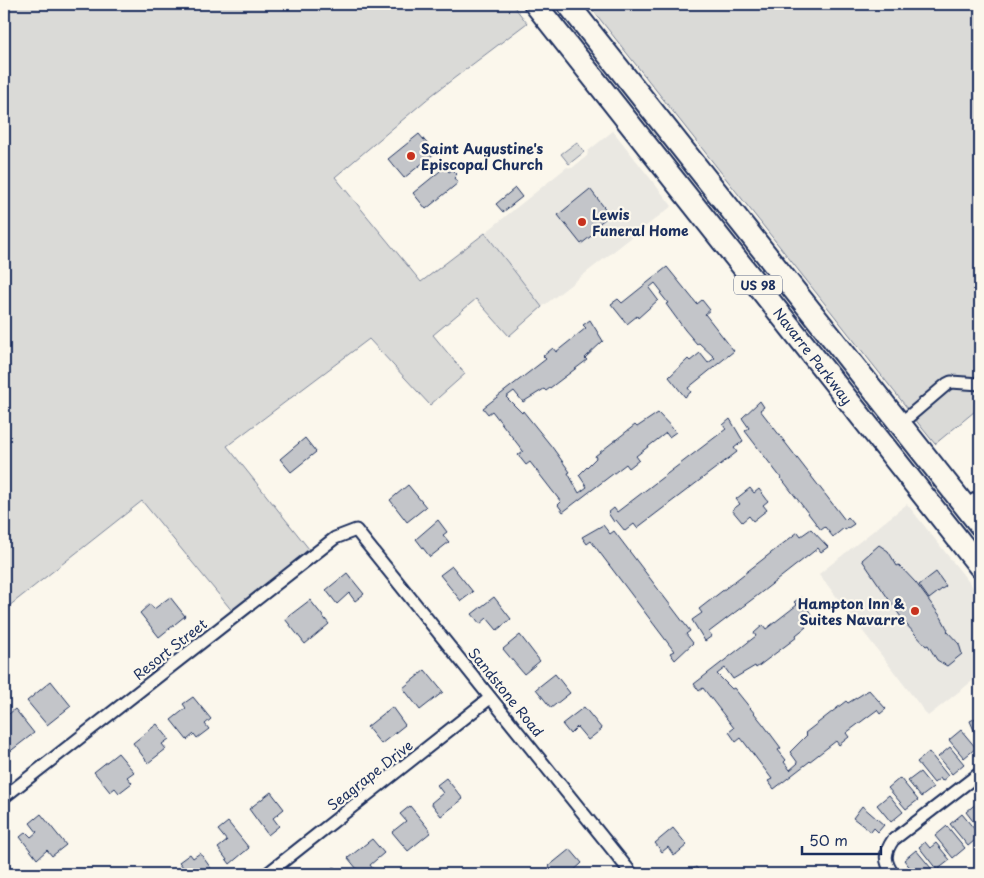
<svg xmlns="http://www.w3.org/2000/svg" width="984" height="878" font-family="'Playpen Sans',sans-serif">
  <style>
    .built { fill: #eae8e2 }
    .green { fill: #dadad7; stroke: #7a849a }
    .building { fill: #c3c5c9; stroke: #1b2f5e }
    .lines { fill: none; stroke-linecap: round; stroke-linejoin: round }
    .street-casing { stroke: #1b2f5e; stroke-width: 15 }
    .highway-casing { stroke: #1b2f5e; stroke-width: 25 }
    .street { stroke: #fbf7ec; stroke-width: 11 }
    .highway { stroke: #fbf7ec; stroke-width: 21 }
    .poi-dot { fill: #c8321e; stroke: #fbf7ec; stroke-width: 2 }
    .labels { text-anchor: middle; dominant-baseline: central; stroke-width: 4.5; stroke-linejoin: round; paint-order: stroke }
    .shield { fill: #fbf7ec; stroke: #5e6b89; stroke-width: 1 }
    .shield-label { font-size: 12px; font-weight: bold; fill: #1b2f5e }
    .poi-label { font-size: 14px; font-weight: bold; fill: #1b2f5e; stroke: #fbf7ec; text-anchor: start }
    .street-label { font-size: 14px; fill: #1b2f5e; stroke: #fbf7ec }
  </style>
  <rect width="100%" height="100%" fill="#fbf7ec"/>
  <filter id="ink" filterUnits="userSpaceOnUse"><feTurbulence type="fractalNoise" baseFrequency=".02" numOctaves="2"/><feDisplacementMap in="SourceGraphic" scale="10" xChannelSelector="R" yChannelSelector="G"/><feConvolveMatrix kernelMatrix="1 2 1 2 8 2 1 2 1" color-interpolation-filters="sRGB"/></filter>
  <g filter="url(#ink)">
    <g class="built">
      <path d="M613,131l59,75 -130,101 -57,-74 82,-66 5,1 15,-12 1,-5z"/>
      <path d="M907,504l73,92v79l-52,41 -109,-142z"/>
    </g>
    <g class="green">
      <path d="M4,4h508l15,19 -95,72 -97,82 86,105 64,-49 57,74 -33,29 -33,-37 -43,36 32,39 -35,31 -61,-66 -142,107 82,103 -76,63 -91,-111 -138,109z"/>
      <path d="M588,4h392v374l-36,2 -36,29z"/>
      <path d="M577,142l7,10 -15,12 -8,-10z"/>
      <path d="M952,388l28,1v18l-45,37 -21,-26z"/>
    </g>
    <g class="building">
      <path d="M419,134l16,19 -31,25 -16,-19z"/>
      <path d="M445,167l4,5 3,-2 5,5 -3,3 4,5 -32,26 -13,-16z"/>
      <path d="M515,188l7,9 -19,15 -7,-8z"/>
      <path d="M590,189l20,26 -18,14 3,4 -14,11 -23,-29z"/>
      <path d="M667,267l30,37 5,-4 8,10 -5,4 29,37 -46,37 3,4 -6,5 -16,-20 19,-18 2,2 10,-8 8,10 7,-5 -16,-15 -2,1 -12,-14 -19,-26 2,-1 -8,-10 2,-1 -7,-9 -6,5 9,12 -20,18 -1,-2 -10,8 -16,-20 7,-5 4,4z"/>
      <path d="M590,320l13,21 -18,17 2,2 -41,31 -2,-2 -21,13 -9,-11 -8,6 16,16 1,-2 29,36 18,25 -2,1 11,20 8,-6 -8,-12 17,-17 -1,-2 40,-31 2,2 21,-14 18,19 -7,5 -3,-4 -30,23 3,4 -10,8 -3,-4 -63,48 -5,-7 3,-3 -31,-40 -4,3 -8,-10 5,-4 -31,-40 -4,3 -5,-6 63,-49 -3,-3 10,-8 3,4 30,-24 -3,-3z"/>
      <path d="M760,401l4,6 -4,3 85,110 3,-3 6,7 -9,6 -1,-2 -11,9 -8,-10 -4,3 -76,-99 4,-3 -7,-10z"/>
      <path d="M730,419l13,22 -9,7 3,4 -100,76 -3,-4 -9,7 -9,-11 -2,2 -6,-9 6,-5 3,4 109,-83 -3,-4z"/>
      <path d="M305,438l11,14 -25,20 -11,-13z"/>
      <path d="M408,485l18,22 -19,15 -17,-22z"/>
      <path d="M750,488l4,5 5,-4 9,12 -5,4 4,5 -14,11 -4,-5 -7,6 -10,-12 8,-6 -4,-5z"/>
      <path d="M438,520l9,12 -4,3 6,7 -19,15 -14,-18z"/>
      <path d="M603,525l7,9 4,-3 76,100 -4,3 7,9 -18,17 -5,-7 4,-2 -83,-110 -4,3 -5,-7z"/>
      <path d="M811,529l17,18 -7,5 -3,-4 -60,47 -49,37 3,4 -7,5 -13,-21 10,-7 -3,-4 99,-77 3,4z"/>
      <path d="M879,545l9,6 9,15 2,-1 17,18 25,34 7,13 -1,1 12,13 3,10 -15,12 -10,-6 -9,-15 -2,1 -21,-23 -43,-63z"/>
      <path d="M452,566l21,26 -12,9 -21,-26z"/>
      <path d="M936,572l10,14 -17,13 -10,-14z"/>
      <path d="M347,573l17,21 -9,7 -6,-8 -12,11 -11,-14z"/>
      <path d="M170,597l15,19 -26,21 -19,-24 10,-9 4,5z"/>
      <path d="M494,597l17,22 -14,11 -10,-12 -7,6 -8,-10z"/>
      <path d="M801,597l12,21 -9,7 2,2 -10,8 1,2 -41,31 -1,-2 -22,13 -8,-11 -8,6 15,15 2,-1 29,36 18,24 -3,2 8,10 -2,2 6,8 8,-7 -8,-11 17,-17 -2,-2 41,-32 2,2 21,-13 17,19 -6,5 -3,-4 -31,23 3,4 -10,8 -3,-4 -62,48 -6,-8 4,-2 -31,-41 -5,4 -7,-10 5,-4 -31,-40 -4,3 -5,-7 62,-48 -2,-3 9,-8 3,4 31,-24 -3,-3z"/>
      <path d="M310,600l19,24 -24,20 -20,-25z"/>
      <path d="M520,635l20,26 -16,13 -21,-25z"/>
      <path d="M425,670l18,22 -23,18 -17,-22z"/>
      <path d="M555,674l15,19 -19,15 -15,-19z"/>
      <path d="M51,681l20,25 -24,19 -20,-24z"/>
      <path d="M193,697l18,22 -6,5 4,5 -12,9 -3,-4 -7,6 -16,-20 15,-12 -3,-4z"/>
      <path d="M392,707l13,18 -24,19 -14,-17z"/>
      <path d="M584,707l18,22 -14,11 -11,-13 -7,7 -8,-10z"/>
      <path d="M15,709l19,24 -26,20 -4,-5v-30z"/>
      <path d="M980,716v28l-10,-23z"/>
      <path d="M157,724l12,15 -7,5 4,5 -18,14 -15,-20z"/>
      <path d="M961,730l15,18 -12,10 -15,-18z"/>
      <path d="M950,747l14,17 -12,10 -14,-17z"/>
      <path d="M929,752l19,24 -6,5 -2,-3 -6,5 -17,-21z"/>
      <path d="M118,753l16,19 -7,5 5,6 -13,10 -4,-5 -5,4 -16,-20z"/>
      <path d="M920,772l13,16 -12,9 -13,-16z"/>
      <path d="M446,778l17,21 -22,17 -10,-13 12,-10 -6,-8z"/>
      <path d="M900,778l18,22 -12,9 -18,-21z"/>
      <path d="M271,792l13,17 -11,9 6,8 -11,9 -19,-26z"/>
      <path d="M889,795l14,17 -12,10 -14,-17z"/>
      <path d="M978,802l2,3v25l-14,-18z"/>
      <path d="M410,806l21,26 -23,19 -16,-19 14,-11 -6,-7z"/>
      <path d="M862,806l22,19 -6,7 -4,-4 -3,4 -18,-14z"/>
      <path d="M41,814l25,31 -14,11 -5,-6 -10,9 -17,-22 6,-5 5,5 6,-5 -7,-9z"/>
      <path d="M962,814l18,22 -12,10 -18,-22z"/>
      <path d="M228,822l21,26 -19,16 -12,-16 9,-7 -9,-11z"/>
      <path d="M947,826l18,22 -12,10 -18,-22z"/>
      <path d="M673,828l14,17 -13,11 -6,-9 -6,5 -7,-9z"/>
      <path d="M372,839l12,14 -14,12 3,4 -6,5h-6l-13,-16z"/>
      <path d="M925,842l5,6 6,-5 14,17 -13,10 -18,-23z"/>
      <path d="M570,849l12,14 -12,11h-15l-6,-8z"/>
      <path d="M916,850l20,24h-21l-11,-14z"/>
      <path d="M200,853l15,21h-38l-1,-1 7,-6 -4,-5 11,-8 3,4z"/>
      <path d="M979,866l1,8h-12z"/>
      <path d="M334,867l6,7h-15z"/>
      <path d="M696,867l6,7h-15z"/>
    </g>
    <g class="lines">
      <defs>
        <g id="street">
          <path d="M900,424l47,-40 4,-2 29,2"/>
          <path d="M965,506l15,-10"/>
          <path d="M4,797l331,-259 21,-8 276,344"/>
          <path d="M267,874l223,-176"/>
          <path d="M893,874c-9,-13 -9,-21 0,-34l87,-67"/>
        </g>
        <g id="highway">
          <path d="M535,4l445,563"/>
          <path d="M568,4l412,521"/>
        </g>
      </defs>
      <use href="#street" class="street-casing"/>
      <use href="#highway" class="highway-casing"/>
      <use href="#street" class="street"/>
      <use href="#highway" class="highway"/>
    </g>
  </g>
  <g class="poi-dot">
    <circle cx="411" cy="156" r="5"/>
    <circle cx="582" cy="222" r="5"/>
    <circle cx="915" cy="611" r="5"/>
  </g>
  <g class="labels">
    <rect class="shield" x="734" y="275.5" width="48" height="19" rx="4"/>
    <g class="shield-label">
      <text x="758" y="285">US 98</text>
    </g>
    <g class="poi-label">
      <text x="421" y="148">Saint Augustine's<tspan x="421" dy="16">Episcopal Church</tspan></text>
      <text x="592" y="214">Lewis<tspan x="592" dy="16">Funeral Home</tspan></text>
      <text x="905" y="603" text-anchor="end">Hampton Inn &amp;<tspan x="905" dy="16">Suites Navarre</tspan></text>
    </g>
    <g class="street-label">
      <text transform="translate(813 356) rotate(52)">Navarre Parkway</text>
      <text transform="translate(170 649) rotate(-38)">Resort Street</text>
      <text transform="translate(506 692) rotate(51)">Sandstone Road</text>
      <text transform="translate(370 775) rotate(-38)">Seagrape Drive</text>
    </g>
  </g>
  <rect width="984" height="878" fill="none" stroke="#fbf7ec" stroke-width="20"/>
  <rect x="10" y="10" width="964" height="858" fill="none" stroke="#1b2f5e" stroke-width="2" filter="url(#ink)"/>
  <path d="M802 846v8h79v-8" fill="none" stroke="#1b2f5e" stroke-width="2.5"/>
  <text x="809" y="846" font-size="15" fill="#1b2f5e" stroke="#fbf7ec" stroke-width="4" paint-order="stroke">50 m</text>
</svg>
